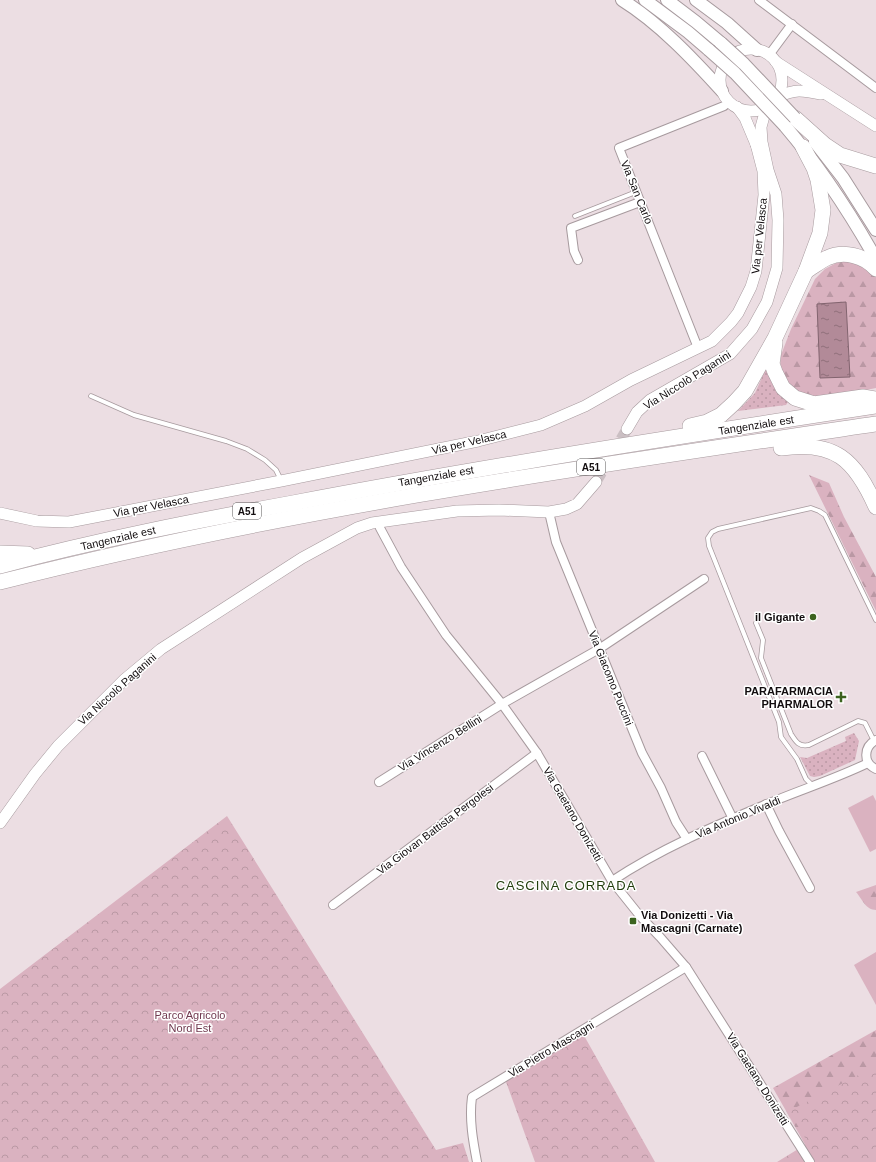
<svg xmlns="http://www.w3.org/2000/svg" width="876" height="1162" font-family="Arial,sans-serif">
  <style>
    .grass { fill: url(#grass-dots) }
    .forest { fill: url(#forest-firs) }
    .park { fill: url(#park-crowns) }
    .pitch { fill: #dab2c0 }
    .water { fill: url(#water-ripples); stroke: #82646f }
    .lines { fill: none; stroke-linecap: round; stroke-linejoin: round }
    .tertiary-tunnel { stroke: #cbbfc3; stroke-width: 11; stroke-dasharray: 11 5.5; stroke-linecap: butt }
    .service-casing { stroke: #a79a9e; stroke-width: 5.5 }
    .minor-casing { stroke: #a79a9e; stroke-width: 10 }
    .tertiary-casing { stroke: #a79a9e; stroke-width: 12 }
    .secondary-casing { stroke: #a79a9e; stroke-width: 14 }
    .motorway-casing { stroke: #a79a9e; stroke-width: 16 }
    .service { stroke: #fff; stroke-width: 4 }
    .minor { stroke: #fff; stroke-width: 8 }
    .tertiary { stroke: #fff; stroke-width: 11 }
    .secondary { stroke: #fff; stroke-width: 12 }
    .motorway { stroke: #fff; stroke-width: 15 }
    .secondary-bridge-casing { stroke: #a79a9e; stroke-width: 14; stroke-linecap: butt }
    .secondary-bridge { stroke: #fff; stroke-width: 12 }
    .poi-dot { fill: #3c631f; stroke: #fff; stroke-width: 1.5 }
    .labels { text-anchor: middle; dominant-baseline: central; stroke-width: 3; stroke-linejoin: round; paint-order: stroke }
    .shield { fill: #fff; stroke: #595657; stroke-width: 1 }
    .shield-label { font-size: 10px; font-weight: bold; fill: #120d0f }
    .street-label { font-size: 11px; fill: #120d0f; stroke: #fff }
    .poi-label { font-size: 11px; font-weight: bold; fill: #120d0f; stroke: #fff; text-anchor: end }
    .park-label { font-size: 11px; fill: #70394f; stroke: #fff }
    .quarter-label { font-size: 13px; letter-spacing: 1px; fill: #233e0e; stroke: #fff }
  </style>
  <defs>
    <pattern id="grass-dots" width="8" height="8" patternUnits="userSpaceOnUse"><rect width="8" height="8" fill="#dab2c0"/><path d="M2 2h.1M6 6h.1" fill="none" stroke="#ba98a4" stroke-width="1.8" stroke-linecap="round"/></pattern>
    <pattern id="forest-firs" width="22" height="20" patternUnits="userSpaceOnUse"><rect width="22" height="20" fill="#dab2c0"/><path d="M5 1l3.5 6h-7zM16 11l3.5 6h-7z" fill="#ba98a4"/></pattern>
    <pattern id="park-crowns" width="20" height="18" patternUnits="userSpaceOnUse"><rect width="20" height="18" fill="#dab2c0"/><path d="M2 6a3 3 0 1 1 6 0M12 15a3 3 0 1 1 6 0" fill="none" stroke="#ba98a4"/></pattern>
    <pattern id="water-ripples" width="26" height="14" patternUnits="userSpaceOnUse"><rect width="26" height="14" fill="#b28a98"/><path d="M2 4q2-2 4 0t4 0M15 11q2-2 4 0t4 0" fill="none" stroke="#8f6f7a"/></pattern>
  </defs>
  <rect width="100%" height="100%" fill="#ecdee3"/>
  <g class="grass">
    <path d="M767,366c4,17 7,25 21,36l-2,3 -48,6 17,-18z"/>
    <path d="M854,733l5,8 -4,19 -35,16 -6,1 -4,-1 -10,-19 7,1 39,-17 -1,-4z"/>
  </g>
  <g class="forest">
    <path d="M840,261h16l20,12v115l-55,11 -19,-3 -11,-7 -11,-20 1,-14 10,-26 24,-50 10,-10z"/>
    <path d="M809,475l20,8 15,34 32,60v34z"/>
    <path d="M876,885v25c-10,0 -14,-11 -20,-18z"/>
    <path d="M876,1030v104l-61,28 -42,-74z"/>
  </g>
  <g class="park">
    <path d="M227,816l209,334 27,-7 6,19h-469v-173z"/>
    <path d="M582,1032l73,130h-120l-30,-83z"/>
    <path d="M876,1066v96h-99l31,-19 -19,-32z"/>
  </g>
  <g class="pitch">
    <path d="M873,795l3,6v48l-6,3 -22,-44z"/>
    <path d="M876,952v53l-22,-40z"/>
  </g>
  <path class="water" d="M846,302l4,75 -30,1 -3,-74z"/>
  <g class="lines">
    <path class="tertiary-tunnel" d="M596,482l31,-53"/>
    <defs>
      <g id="service">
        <path d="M575,216l61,-24"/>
        <path d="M91,396l43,19 92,26 21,8 18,11 11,10 5,10"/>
        <path d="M756,623l7,17 -2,18 30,76c5,8 8,13 18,11l49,-24 7,2 9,18"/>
        <path d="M813,786l-7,-7 -9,-20 -16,-22 -2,-15 -70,-176 -1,-8 4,-6 6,-3 93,-21 8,3 6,4 51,105"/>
      </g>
      <g id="minor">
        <path d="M759,0l117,88"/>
        <path d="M769,55l23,-31"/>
        <path d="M578,260l-4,-9 -3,-23 69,-26"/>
        <path d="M698,348l-79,-200 105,-42 5,-4"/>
        <path d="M549,512l7,30 86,211 19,35 15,34 11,17"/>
        <path d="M380,528l21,39 45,68 56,69 35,49 75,128 28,35 20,21 26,30 124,195"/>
        <path d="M876,740c-13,7 -13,23 0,29"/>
        <path d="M702,756l31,63"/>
        <path d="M379,782l123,-78 97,-55 105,-70"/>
        <path d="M766,804l13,27 31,57"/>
        <path d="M612,881c48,-32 102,-55 155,-77 33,-14 68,-25 101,-41"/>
        <path d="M333,905l204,-152"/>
        <path d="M477,1162c-4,-21 -8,-43 -5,-65l214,-130"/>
      </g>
      <g id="tertiary">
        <circle cx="751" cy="80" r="31"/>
        <path d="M776,62l100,64"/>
        <path d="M777,97c19,-8 24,-7 44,-3"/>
        <path d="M737,107l8,11 13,31"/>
        <path d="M627,429l10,-17 13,-12 80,-46 22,-25 15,-27 10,-34 1,-48 -2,-26 -8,-24 -6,-28 -1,-15 3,-11 8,-13"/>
        <path d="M0,513l37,8 32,1 212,-41 197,-40 63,-16 44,-19 46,-26 81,-39 19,-19 7,-9 13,-26 5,-16 8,-76 -1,-24 -7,-27"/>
        <path d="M0,823l35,-49 23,-28 67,-67 36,-30 141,-91 55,-30 15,-5 85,-12 42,-1 50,2 17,-3 11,-5 19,-22"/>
      </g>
      <g id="secondary">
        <path d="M622,0c37,23 71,59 100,91"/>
        <path d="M645,0l43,32 21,18"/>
        <path d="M667,0l29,22 25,21"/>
        <path d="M696,0l31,23 30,27"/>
        <path d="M785,126c35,41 65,87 91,133"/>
        <path d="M815,142l28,36 33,52"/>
      </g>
      <g id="motorway">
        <path d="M795,118l30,27 15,10 36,11"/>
        <path d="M806,271c7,-4 14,-10 21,-13 17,-8 38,-2 49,11"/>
        <path d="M775,343l-3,21 3,8 8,16 12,10 19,6 49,-7 13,2"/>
        <path d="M690,426l17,-4 14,-7 13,-12 11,-12 30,-53 31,-67 14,-38 3,-23 -5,-30 -4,-12 -11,-21"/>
        <path d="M781,448c54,-8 74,12 95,59"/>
        <path d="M0,553l28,1"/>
        <path d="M0,566c97,-26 195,-45 293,-63 194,-37 388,-67 583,-97"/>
        <path d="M0,582c288,-73 583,-115 876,-158"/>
      </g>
    </defs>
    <use href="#service" class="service-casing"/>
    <use href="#minor" class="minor-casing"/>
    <use href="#tertiary" class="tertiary-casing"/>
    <use href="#secondary" class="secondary-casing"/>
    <use href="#motorway" class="motorway-casing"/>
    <use href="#service" class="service"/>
    <use href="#minor" class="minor"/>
    <use href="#tertiary" class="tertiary"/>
    <use href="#secondary" class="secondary"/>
    <use href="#motorway" class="motorway"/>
    <defs>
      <g id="secondary-bridge">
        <path d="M721,43l23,21 51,54"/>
        <path d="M709,50l26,23 50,53"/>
      </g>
    </defs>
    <use href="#secondary-bridge" class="secondary-bridge-casing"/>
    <use href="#secondary-bridge" class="secondary-bridge"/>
  </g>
  <g class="poi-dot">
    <circle cx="813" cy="617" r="4"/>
    <path d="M839 691h4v4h4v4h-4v4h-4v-4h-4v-4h4z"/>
    <rect x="629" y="917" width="8" height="8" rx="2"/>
  </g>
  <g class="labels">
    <g class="shield">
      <rect x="577" y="459" width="28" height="16" rx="3"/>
      <rect x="233" y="503" width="28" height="16" rx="3"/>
    </g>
    <g class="shield-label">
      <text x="591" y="467">A51</text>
      <text x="247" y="511">A51</text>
    </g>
    <g class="street-label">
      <text transform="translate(637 192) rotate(68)">Via San Carlo</text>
      <text transform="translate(759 236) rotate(-84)">Via per Velasca</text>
      <text transform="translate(687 380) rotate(-32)">Via Niccolò Paganini</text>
      <text transform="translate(756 425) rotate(-9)">Tangenziale est</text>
      <text transform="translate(469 442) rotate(-13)">Via per Velasca</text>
      <text transform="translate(436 476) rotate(-10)">Tangenziale est</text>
      <text transform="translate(151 506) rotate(-11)">Via per Velasca</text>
      <text transform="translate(118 538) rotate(-13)">Tangenziale est</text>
      <text transform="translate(611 678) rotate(68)">Via Giacomo Puccini</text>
      <text transform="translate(117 689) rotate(-42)">Via Niccolò Paganini</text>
      <text transform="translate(440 743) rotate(-32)">Via Vincenzo Bellini</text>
      <text transform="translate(573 814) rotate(60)">Via Gaetano Donizetti</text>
      <text transform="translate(738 817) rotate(-23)">Via Antonio Vivaldi</text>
      <text transform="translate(435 829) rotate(-37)">Via Giovan Battista Pergolesi</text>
      <text transform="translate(551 1049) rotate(-31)">Via Pietro Mascagni</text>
      <text transform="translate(758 1079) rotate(58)">Via Gaetano Donizetti</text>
    </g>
    <g class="poi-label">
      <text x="805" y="617">il Gigante</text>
      <text x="833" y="691">PARAFARMACIA<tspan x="833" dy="13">PHARMALOR</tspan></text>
      <text x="641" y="915" text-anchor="start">Via Donizetti - Via<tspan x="641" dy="13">Mascagni (Carnate)</tspan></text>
    </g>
    <g class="park-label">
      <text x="190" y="1015">Parco Agricolo<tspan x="190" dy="13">Nord Est</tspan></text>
    </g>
    <g class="quarter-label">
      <text x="566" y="885">CASCINA CORRADA</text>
    </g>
  </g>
</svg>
